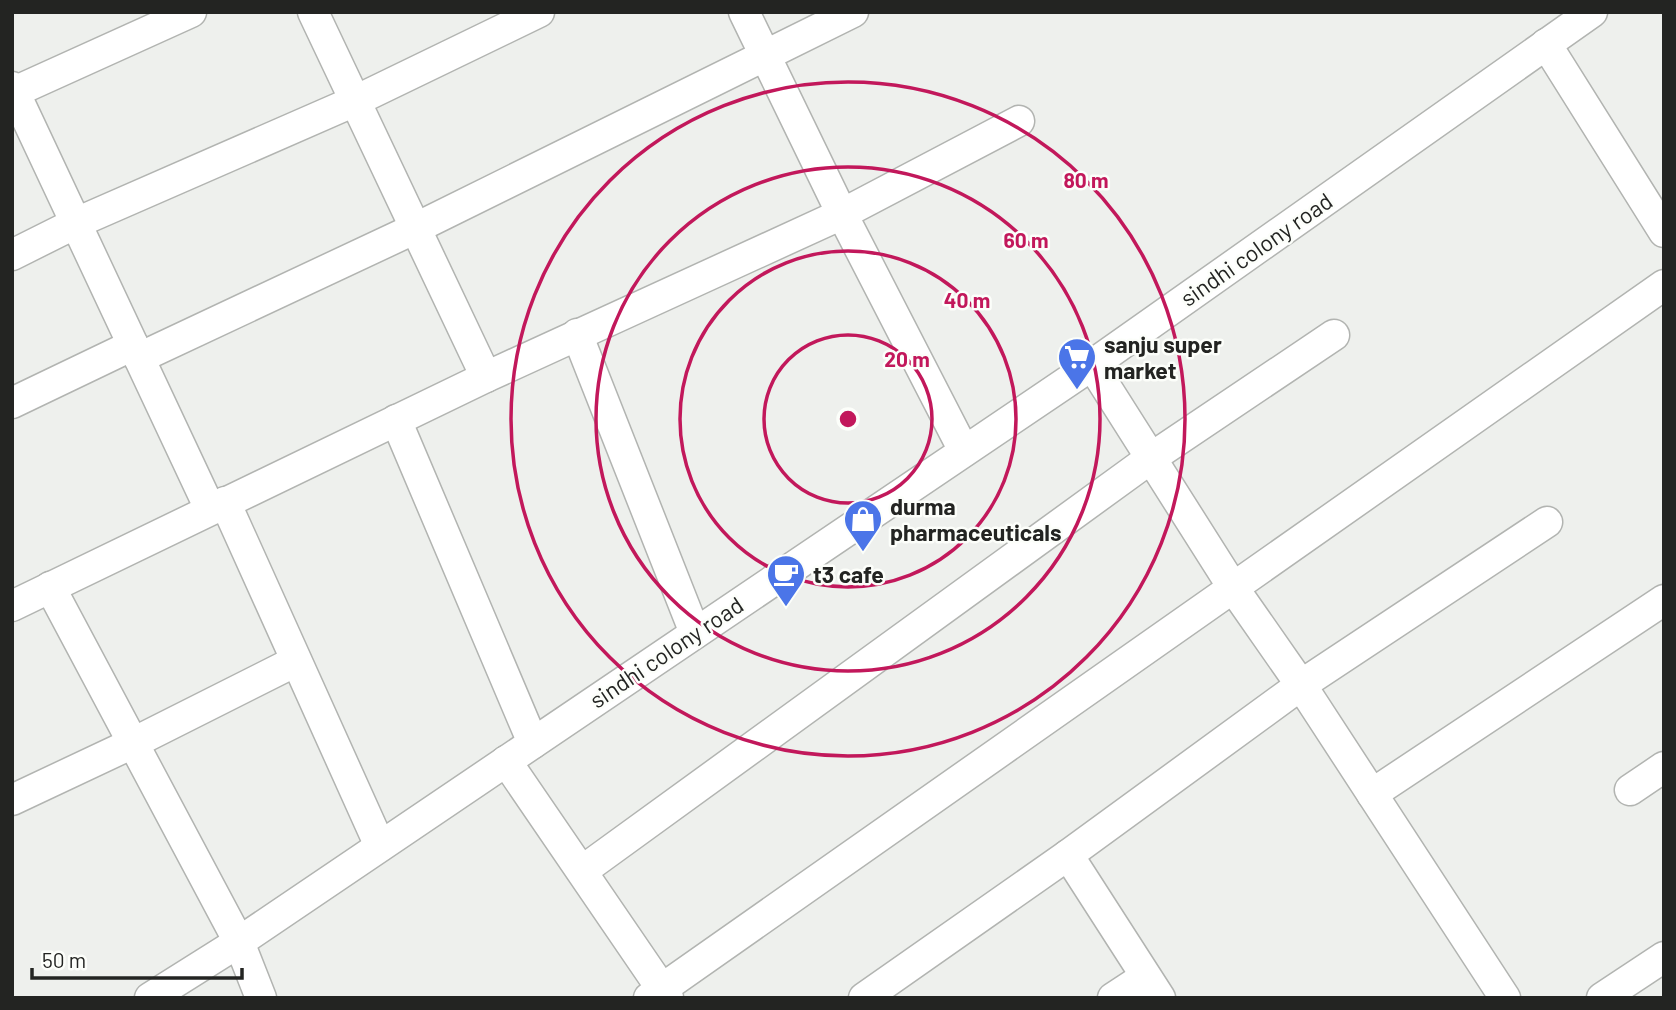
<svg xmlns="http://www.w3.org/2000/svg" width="1676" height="1010" font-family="Barlow,sans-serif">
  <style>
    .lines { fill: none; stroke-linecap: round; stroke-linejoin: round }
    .minor-casing { stroke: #b2b4b1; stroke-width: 33 }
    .minor { stroke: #fff; stroke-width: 30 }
    .ring { fill: none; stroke: #c2185b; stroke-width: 3.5 }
    .labels { text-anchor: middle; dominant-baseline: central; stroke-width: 5; stroke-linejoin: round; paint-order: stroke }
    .street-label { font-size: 23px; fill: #232422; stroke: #fcfefa }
    .poi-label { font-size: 23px; font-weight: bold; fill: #232422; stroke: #fcfefa; text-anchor: start }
    .centre { fill: #c2185b; stroke: #fcfefa; stroke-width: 3.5 }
    .ring-label { font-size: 21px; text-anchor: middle; font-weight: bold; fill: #c2185b; stroke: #fcfefa; stroke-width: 5; stroke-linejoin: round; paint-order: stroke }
  </style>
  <rect width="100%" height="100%" fill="#eef0ed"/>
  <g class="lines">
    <defs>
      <g id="minor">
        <path d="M313,12l173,365"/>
        <path d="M744,12l98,202 122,237"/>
        <path d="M1546,44l118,188"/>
        <path d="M12,87l198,422"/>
        <path d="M12,93l179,-81"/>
        <path d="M12,255l64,-32 279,-122 184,-89"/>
        <path d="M577,334l118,299"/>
        <path d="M139,358l277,-130 437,-216"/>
        <path d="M1092,365l142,224 67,96 204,313"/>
        <path d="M12,403l121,-58"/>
        <path d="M396,420l137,323"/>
        <path d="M225,502l155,344"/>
        <path d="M50,587l189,355 22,56"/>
        <path d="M12,606l474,-229 356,-163 177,-93"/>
        <path d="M506,761l162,237"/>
        <path d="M1630,790l34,-23"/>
        <path d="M1372,794l292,-194"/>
        <path d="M12,800l121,-57 163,-82"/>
        <path d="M1068,855l92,143"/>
        <path d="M582,871l569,-413 183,-123"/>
        <path d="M150,998l89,-56 853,-577 500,-353"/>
        <path d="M649,998l1015,-713"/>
        <path d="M864,998l204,-143 233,-170 246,-163"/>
        <path d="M1113,998l32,-21"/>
        <path d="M1602,998l62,-41"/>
      </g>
    </defs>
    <use href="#minor" class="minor-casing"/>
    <use href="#minor" class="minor"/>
  </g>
  <g class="ring">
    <circle cx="848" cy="419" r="84"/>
    <circle cx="848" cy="419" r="168"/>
    <circle cx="848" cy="419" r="252"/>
    <circle cx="848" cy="419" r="337"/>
  </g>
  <defs>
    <symbol id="supermarket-pin" viewBox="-11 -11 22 30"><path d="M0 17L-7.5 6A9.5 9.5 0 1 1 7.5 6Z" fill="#4b75e8" stroke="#fcfefa"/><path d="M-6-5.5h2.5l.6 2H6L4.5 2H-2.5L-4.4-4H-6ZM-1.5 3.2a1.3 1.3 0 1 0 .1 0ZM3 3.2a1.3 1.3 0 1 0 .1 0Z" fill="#fff"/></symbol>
    <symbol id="shop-pin" viewBox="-11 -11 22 30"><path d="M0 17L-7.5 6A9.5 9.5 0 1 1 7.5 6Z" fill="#4b75e8" stroke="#fcfefa"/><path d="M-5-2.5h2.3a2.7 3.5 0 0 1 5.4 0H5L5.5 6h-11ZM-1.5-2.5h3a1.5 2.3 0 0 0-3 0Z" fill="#fff"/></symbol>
    <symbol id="cafe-pin" viewBox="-11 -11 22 30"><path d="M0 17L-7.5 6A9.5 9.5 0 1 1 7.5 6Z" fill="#4b75e8" stroke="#fcfefa"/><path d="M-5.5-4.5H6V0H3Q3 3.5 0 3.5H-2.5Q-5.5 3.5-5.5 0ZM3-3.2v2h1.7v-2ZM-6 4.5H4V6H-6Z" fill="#fff"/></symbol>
  </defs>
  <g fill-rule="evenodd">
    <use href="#supermarket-pin" x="1055" y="335" width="44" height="60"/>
    <use href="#shop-pin" x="841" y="497" width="44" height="60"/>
    <use href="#cafe-pin" x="764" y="552" width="44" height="60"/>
  </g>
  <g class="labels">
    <g class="street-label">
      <text transform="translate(1256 249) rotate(-35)">sindhi colony road</text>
      <text transform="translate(666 652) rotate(-34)">sindhi colony road</text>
    </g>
    <g class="poi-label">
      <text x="1104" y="344">sanju super<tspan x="1104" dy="26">market</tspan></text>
      <text x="890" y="506">durma<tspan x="890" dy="26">pharmaceuticals</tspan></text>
      <text x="813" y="574">t3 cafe</text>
    </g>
  </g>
  <circle cx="848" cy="419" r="10" class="centre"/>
  <g class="ring-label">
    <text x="1086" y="188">80 m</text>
    <text x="1026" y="248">60 m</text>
    <text x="967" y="308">40 m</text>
    <text x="907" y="367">20 m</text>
  </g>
  <rect width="1676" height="1010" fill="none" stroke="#232422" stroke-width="28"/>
  <path d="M32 968v10h210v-10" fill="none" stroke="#232422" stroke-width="3.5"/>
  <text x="42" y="968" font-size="21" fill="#232422" stroke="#fcfefa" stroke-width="5" paint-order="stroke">50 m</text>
</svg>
